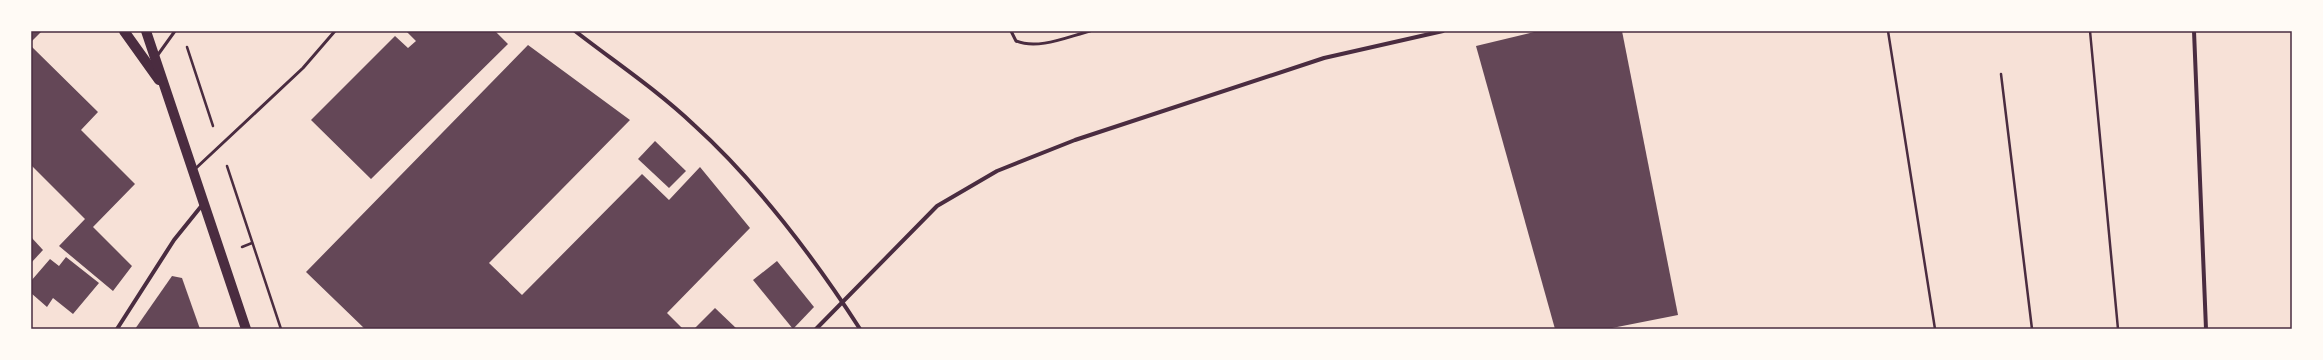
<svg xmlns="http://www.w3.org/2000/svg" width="2323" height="360" font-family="'Playfair Display',serif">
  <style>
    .building { fill: #644757 }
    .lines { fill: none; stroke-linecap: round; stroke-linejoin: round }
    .path { stroke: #4a2c40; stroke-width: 2.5 }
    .service { stroke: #4a2c40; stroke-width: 3 }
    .minor { stroke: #4a2c40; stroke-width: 4 }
    .primary { stroke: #4a2c40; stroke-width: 10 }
    .neatline { fill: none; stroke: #4a2c40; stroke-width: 1.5 }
  </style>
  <rect width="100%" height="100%" fill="#f7e1d7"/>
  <g class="building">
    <path d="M31,31h11l-11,11z"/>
    <path d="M406,31h89l13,13 -137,135 -60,-59 84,-84 13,12 8,-7z"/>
    <path d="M1538,31h84l56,284 -71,14h-52l-79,-283z"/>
    <path d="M528,45l102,75 -141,143 33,32 120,-121 27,26 31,-33 50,61 -83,85 16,16h-318l-59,-57z"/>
    <path d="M31,46l67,66 -17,18 54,54 -42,43 39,39 -19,25 -54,-45 26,-27 -54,-54z"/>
    <path d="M655,141l31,30 -17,17 -31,-29z"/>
    <path d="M31,237l12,13 -12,13z"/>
    <path d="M66,257l33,26 -26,31 -20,-16 -6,9 -16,-14v-12l19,-22 9,7z"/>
    <path d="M777,261l37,46 -21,22 -40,-49z"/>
    <path d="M172,276l10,2 18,51h-65z"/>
    <path d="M715,308l22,21h-43z"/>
  </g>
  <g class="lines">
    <g class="path">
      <path d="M1888,31l47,298"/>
      <path d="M2090,31l28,298"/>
      <path d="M187,47l26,79"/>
      <path d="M2001,74l31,255"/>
      <path d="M227,166l54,163"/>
      <path d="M242,247l10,-4"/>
    </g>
    <g class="service">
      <path d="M1011,31l5,10c22,9 51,-4 74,-10"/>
      <path d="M157,56l18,-25"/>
      <path d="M195,169l108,-101 32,-37"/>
    </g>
    <g class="minor">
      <path d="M575,31c40,31 82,59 119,94 62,56 121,134 166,204"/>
      <path d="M2194,31l12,298"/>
      <path d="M117,329l57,-89 29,-36"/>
      <path d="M816,329l121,-123 60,-35 78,-31 249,-82 119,-27"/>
    </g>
    <g class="primary">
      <path d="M124,31l35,49"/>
      <path d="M146,31l100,298"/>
    </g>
  </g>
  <rect width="2323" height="360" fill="none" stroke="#fffaf5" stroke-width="64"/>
  <rect x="32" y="32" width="2259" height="296" class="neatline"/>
</svg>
